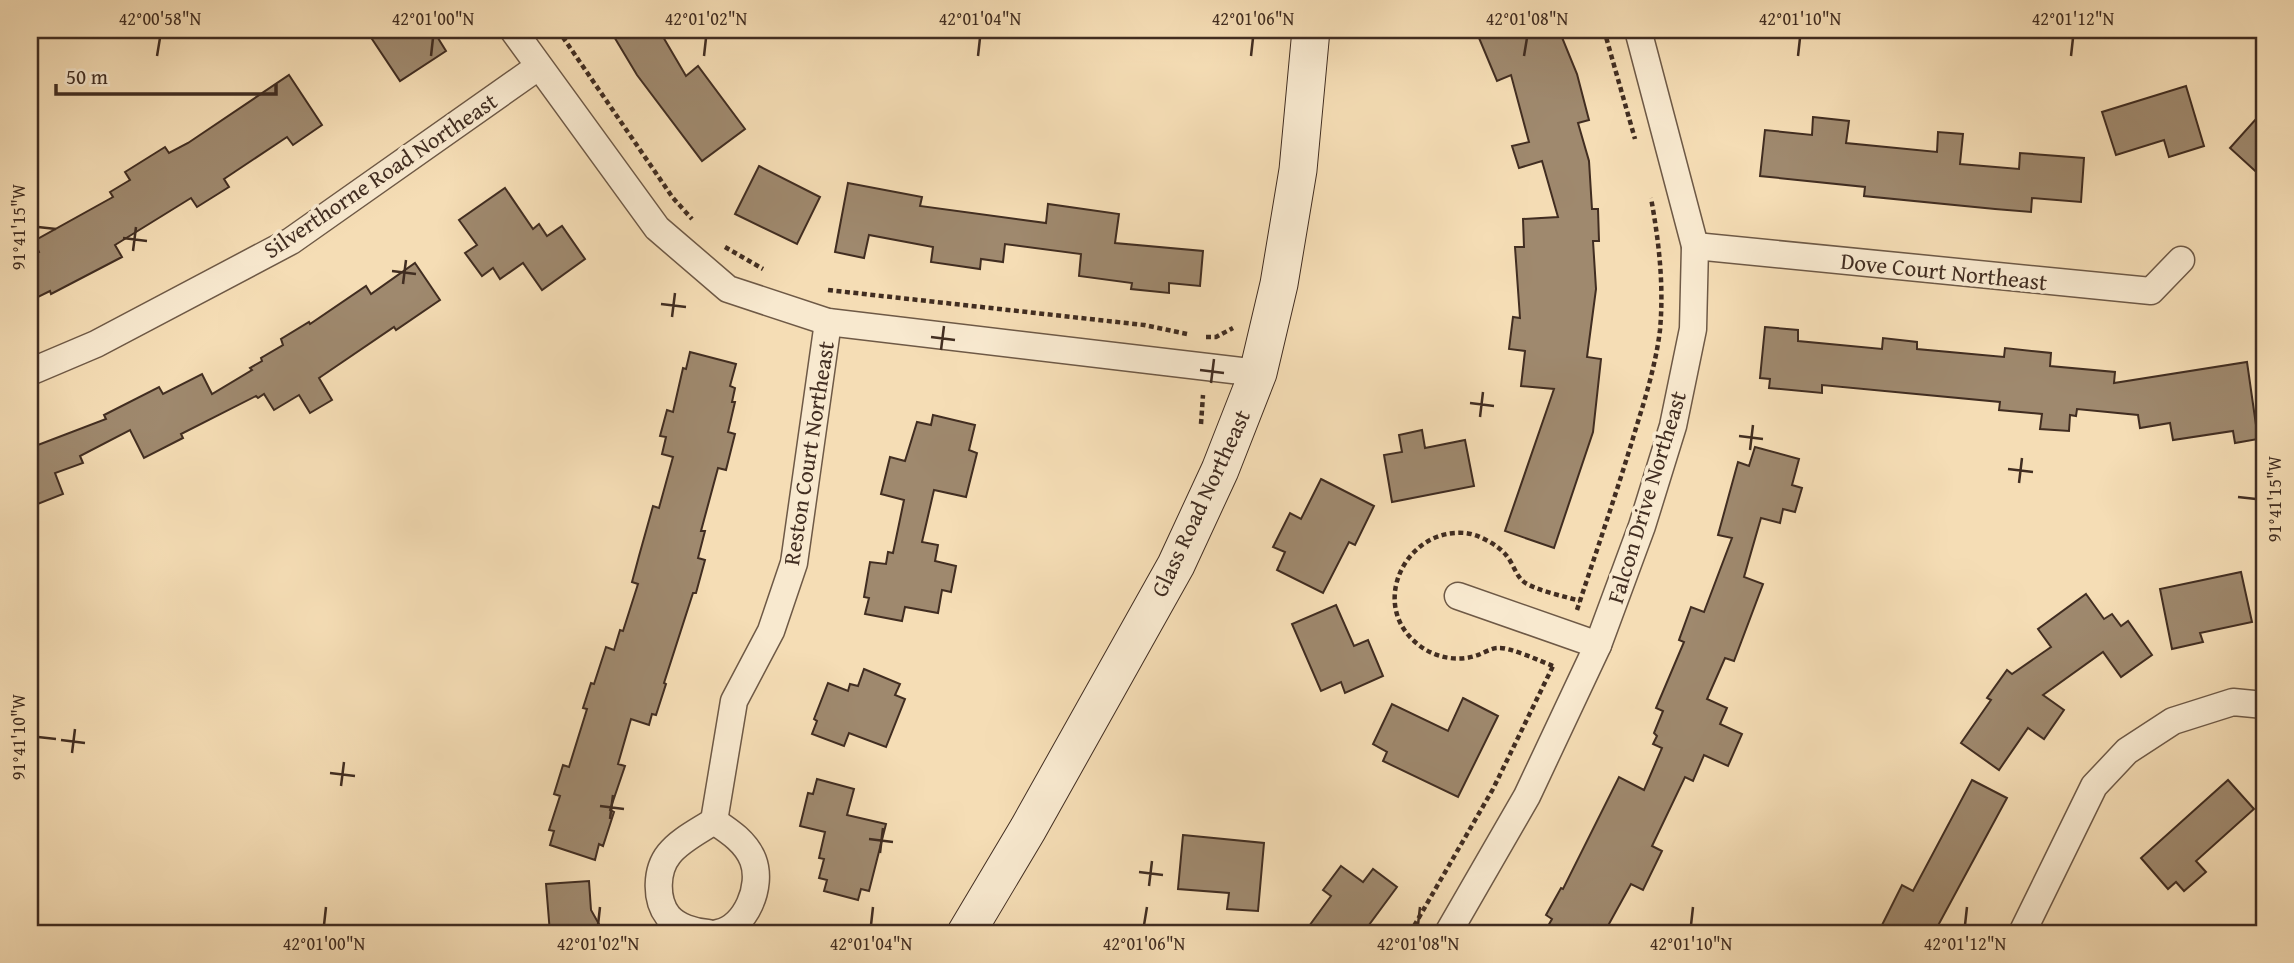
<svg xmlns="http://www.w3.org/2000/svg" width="2294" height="963" font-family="'Gentium Book Plus',serif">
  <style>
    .building { fill: #9f896e; stroke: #412d21; stroke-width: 2 }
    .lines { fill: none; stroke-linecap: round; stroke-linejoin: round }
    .street-casing { stroke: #6e5946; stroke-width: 29 }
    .secondary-casing { stroke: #412d21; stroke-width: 39 }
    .path { stroke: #412d21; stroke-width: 4.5; stroke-dasharray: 5 3.5; stroke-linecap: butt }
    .street { stroke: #f8e9cf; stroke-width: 26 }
    .secondary { stroke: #f8e9cf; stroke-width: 37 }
    .ticks { fill: none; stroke: #412d21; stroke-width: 2.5 }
    .labels { text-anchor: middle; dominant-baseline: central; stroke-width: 7; stroke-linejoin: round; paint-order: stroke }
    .street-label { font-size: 23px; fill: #412d21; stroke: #f8e9cf }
    .neatline { fill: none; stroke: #412d21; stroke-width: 2.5 }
    .ticks-label { font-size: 18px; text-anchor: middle; fill: #412d21 }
  </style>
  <rect width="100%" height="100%" fill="#f5ddb5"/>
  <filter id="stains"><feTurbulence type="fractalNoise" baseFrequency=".00286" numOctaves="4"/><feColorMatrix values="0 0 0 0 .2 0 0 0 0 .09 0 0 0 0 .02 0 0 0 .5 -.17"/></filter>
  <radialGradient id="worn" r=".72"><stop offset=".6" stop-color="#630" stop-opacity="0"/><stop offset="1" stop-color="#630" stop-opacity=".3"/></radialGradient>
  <g class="building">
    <path d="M366,30h67l13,21 -46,30z"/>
    <path d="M610,30h49l27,46 12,-10 47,63 -43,32 -65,-86z"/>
    <path d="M1498,30h61l18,44 12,46 -11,3 11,38 3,48h6l1,32h-6l3,48 -9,68 14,2 -8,73 -39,116 -49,-17 49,-142 -33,-3 4,-35 -16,-2 4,-32 7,1 -5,-71h9l-1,-28 35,-2 -16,-56 -23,7 -7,-22 17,-4 -18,-67 -14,6 -18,-43z"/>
    <path d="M289,75l33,50 -29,20 -6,-8 -63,42 5,8 -32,20 -6,-9 -76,47 7,12 -71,37 -1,-3 -14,7 -6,-12v-29l9,-5 -5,-11 79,-44 -3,-5 20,-12 -5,-8 40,-25 4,6 19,-10z"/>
    <path d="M2186,86l18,60 -35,11 -5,-17 -48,15 -14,-43z"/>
    <path d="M2264,110v69l-34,-31z"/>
    <path d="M1813,117l36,4 -3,22 91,9 1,-20 25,2 -3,30 59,5 1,-16 64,5 -3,44 -49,-4 -1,14 -36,-3 -131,-13 1,-9 -105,-11 5,-46 47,5z"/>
    <path d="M759,166l61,31 -23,47 -62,-30z"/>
    <path d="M848,183l74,14 -2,9 126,17 2,-19 71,10 -4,29 88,8 -3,35 -31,-3v10l-38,-4 1,-6 -53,-7 2,-22 -76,-10 -2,18 -22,-3 -1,10 -49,-7 2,-15 -64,-12 -5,23 -29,-6z"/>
    <path d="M505,188l28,41 6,-5 8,12 15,-10 23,33 -43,31 -19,-27 -23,16 -7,-11 -11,8 -17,-23 12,-8 -18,-25z"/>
    <path d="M415,263l25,37 -44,30 -2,-3 -75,51 13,22 -22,13 -11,-18 -25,15 -10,-16 -6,4 -2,-2 -75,38 2,4 -39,20 -14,-28 -50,26 3,7 -28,10 8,21 -33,13v-59l76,-29 -2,-4 55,-28 4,7 39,-20 10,20 40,-24 -2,-2 12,-7 -1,-3 22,-13 -2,-6 28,-17 1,2 56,-38 5,8z"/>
    <path d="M1765,327l33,3v11l84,8 1,-11 34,4v7l87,8 1,-9 46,5 -1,13 65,6 -1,11 133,-21 11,77 -23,4 -2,-12 -60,9 -3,-17 -30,5 -2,-13 -61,-6 -1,7 -6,-1 -1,16 -29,-2 2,-15 -43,-4 1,-8 -178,-17v8l-53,-5 1,-9 -10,-1z"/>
    <path d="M690,352l46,12 -6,22 5,2 -3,14h3l-7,30 7,2 -9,36 -8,-2 -17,63h4l-7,27 7,2 -9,33h-3l-29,90 2,1 -10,31 -4,-1 -3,11 -18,-6 -13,45 7,2 -15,44 4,2 -11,34 -4,-2 -4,16 -45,-15 4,-14 -5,-1 11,-34 -6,-2 9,-29 6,2 18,-58 -4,-1 8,-25 3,1 12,-37 8,3 6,-20 3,1 15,-47 -6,-2 7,-26 14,-50 6,2 14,-51 -11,-3 4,-17 -6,-1 7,-26 6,2 10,-44 3,1z"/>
    <path d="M933,415l42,10 -6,25 8,3 -11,44 -32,-7 -12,52 16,3 -3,16 21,5 -5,26 -9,-2 -4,23 -33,-6 -3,14 -37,-7 4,-16 -5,-1 6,-35 16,2 2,-12 5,1 11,-53 -23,-6 9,-37 15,4 12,-39 14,3z"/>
    <path d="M1422,430l3,18 40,-8 9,46 -82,16 -8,-47 18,-3 -3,-17z"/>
    <path d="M1755,447l44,12 -7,26 10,3 -7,24 -12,-3 -3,14 -19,-5 -17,59 19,7 -29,77 -9,-3 -18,41 20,9 -7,16 22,10 -14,32 -24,-11 -11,26 -8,-4 -33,69 10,5 -19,39 -12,-6 -27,49h-60l8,-14 -6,-4 15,-27 2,1 56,-112 25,13 18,-42 -9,-4 4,-8 -3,-3 9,-22 -7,-3 28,-66 -5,-2 12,-33 13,5 28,-74 -14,-3 20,-73 11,4z"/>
    <path d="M1321,479l53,27 -19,39 -6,-3 -26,51 -46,-23 8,-18 -12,-5 17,-34 11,6z"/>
    <path d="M2241,572l11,50 -52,11 3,9 -31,7 -12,-60z"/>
    <path d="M2086,594l18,25 8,-5 9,12 7,-5 24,34 -31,22 -18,-25 -60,43 21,15 -20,29 -16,-11 -29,42 -38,-27 30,-43 -4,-2 20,-28 5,4 39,-27 -13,-18z"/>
    <path d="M1336,605l18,41 14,-6 15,36 -38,17 -4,-11 -20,9 -29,-67z"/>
    <path d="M864,669l36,15 -5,11 10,4 -19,48 -37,-14 -5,13 -32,-12 5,-13 -3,-2 14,-36 20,8 2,-7 8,2z"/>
    <path d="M1463,698l35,18 -40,81 -75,-36 4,-9 -14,-8 19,-40 56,27z"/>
    <path d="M817,779l37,10 -7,26 39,9 -17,67 -8,-2 -3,11 -34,-9 3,-11 -8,-2 5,-19 -5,-1 6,-26 -25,-6 8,-33 5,1z"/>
    <path d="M1972,780l35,18 -73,135h-56l24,-48 11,6z"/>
    <path d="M2228,780l26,29 -58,52 10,11 -22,19 -8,-9 -8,7 -27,-31z"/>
    <path d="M1183,835l81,8 -6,68 -31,-2 2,-16 -51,-4z"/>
    <path d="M1341,866l22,16 10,-13 24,18 -34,46h-59l27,-37 -8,-6z"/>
    <path d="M589,881l2,29 13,23h-54l-4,-49z"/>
  </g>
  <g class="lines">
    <defs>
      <g id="street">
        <path d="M513,30l144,198 71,61 100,33 430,51"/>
        <path d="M1695,246l456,45 30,-31"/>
        <path d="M30,372l66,-28 195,-103 247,-174"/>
        <path d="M1458,596l140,49"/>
        <path d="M714,821c15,10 32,21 39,39 10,26 -7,67 -35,73"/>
        <path d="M708,933c-14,-1 -31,-6 -40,-17 -13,-17 -12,-46 1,-62 11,-14 30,-23 45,-33l20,-120 37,-70 23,-68 34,-241"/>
        <path d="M1448,933l79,-137 71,-151 44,-119 31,-100 20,-97 2,-83 -57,-216"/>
        <path d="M2022,933l72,-147 33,-35 46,-30 60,-19 31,3"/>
      </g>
      <path id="secondary" d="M966,933l62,-104 148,-264 44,-95 38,-97 21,-89 19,-114 13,-140"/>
    </defs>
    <use href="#street" class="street-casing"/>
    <use href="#secondary" class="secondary-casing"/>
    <g class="path">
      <path d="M558,30l115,168 19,21"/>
      <path d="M1604,30l31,109"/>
      <path d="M725,247l38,22"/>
      <path d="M828,290l316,35 43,9"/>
      <path d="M1206,337h10l17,-9"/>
      <path d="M1201,424l2,-29"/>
      <path d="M1577,610c20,-61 41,-121 59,-182 10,-32 20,-65 24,-98 4,-45 -1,-88 -9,-132"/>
      <path d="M1553,666c-13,-5 -43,-19 -55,-18 -7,0 -14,5 -20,7 -22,8 -47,2 -64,-14 -44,-40 -7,-113 51,-108 13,1 33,12 41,22 7,8 10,21 18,27 13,9 40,14 56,19"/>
      <path d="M1410,933l83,-144 60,-123"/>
    </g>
    <use href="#street" class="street"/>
    <use href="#secondary" class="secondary"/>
  </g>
  <path class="ticks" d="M157,56l3,-18M431,56l2,-18M704,56l2,-18M978,56l2,-18M1251,56l2,-18M1524,56l3,-18M1798,56l2,-18M2071,56l2,-18M38,227l18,2M123,238l24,3M133,251l3,-24M392,271l24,3M403,284l3,-24M661,304l25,3M672,317l3,-24M931,337l24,3M941,350l3,-24M1200,370l24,3M1211,383l3,-24M1470,403l24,3M1480,417l3,-25M1739,436l24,3M1750,450l3,-25M2008,469l25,3M2019,483l3,-25M2238,497l18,2M38,737l18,2M61,740l24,3M72,753l3,-24M330,773l25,3M341,786l3,-24M600,806l24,3M610,819l3,-24M869,839l24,3M880,853l3,-25M1139,872l24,3M1149,886l3,-25M324,925l2,-18M598,925l2,-18M871,925l2,-18M1144,925l3,-18M1418,925l2,-18M1691,925l2,-18M1965,925l2,-18"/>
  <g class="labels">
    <g class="street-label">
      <text transform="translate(380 175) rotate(-34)">Silverthorne Road Northeast</text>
      <text transform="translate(1944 271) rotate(6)">Dove Court Northeast</text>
      <text transform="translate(808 453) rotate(-81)">Reston Court Northeast</text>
      <text transform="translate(1646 497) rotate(-73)">Falcon Drive Northeast</text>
      <text transform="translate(1200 503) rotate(-65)">Glass Road Northeast</text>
    </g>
  </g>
  <rect width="2294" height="963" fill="none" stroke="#f5ddb5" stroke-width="77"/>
  <path d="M56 84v10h220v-10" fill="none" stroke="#412d21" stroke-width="3.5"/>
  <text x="66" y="84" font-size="21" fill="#412d21" stroke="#f8e9cf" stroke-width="5" paint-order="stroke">50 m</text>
  <rect x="38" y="38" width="2218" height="887" class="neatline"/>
  <g class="ticks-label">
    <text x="160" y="25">42°00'58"N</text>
    <text x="433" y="25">42°01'00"N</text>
    <text x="706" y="25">42°01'02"N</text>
    <text x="980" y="25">42°01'04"N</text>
    <text x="1253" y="25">42°01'06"N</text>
    <text x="1527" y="25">42°01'08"N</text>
    <text x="1800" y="25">42°01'10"N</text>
    <text x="2073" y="25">42°01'12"N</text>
    <text transform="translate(19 227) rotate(-90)" y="6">91°41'15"W</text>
    <text transform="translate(2275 499) rotate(-90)" y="6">91°41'15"W</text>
    <text transform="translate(19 737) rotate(-90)" y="6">91°41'10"W</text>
    <text x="324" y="950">42°01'00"N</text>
    <text x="598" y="950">42°01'02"N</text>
    <text x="871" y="950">42°01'04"N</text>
    <text x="1144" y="950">42°01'06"N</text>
    <text x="1418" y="950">42°01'08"N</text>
    <text x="1691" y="950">42°01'10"N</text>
    <text x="1965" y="950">42°01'12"N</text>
  </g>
  <rect width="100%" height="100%" filter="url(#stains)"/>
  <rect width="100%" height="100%" fill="url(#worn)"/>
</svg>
